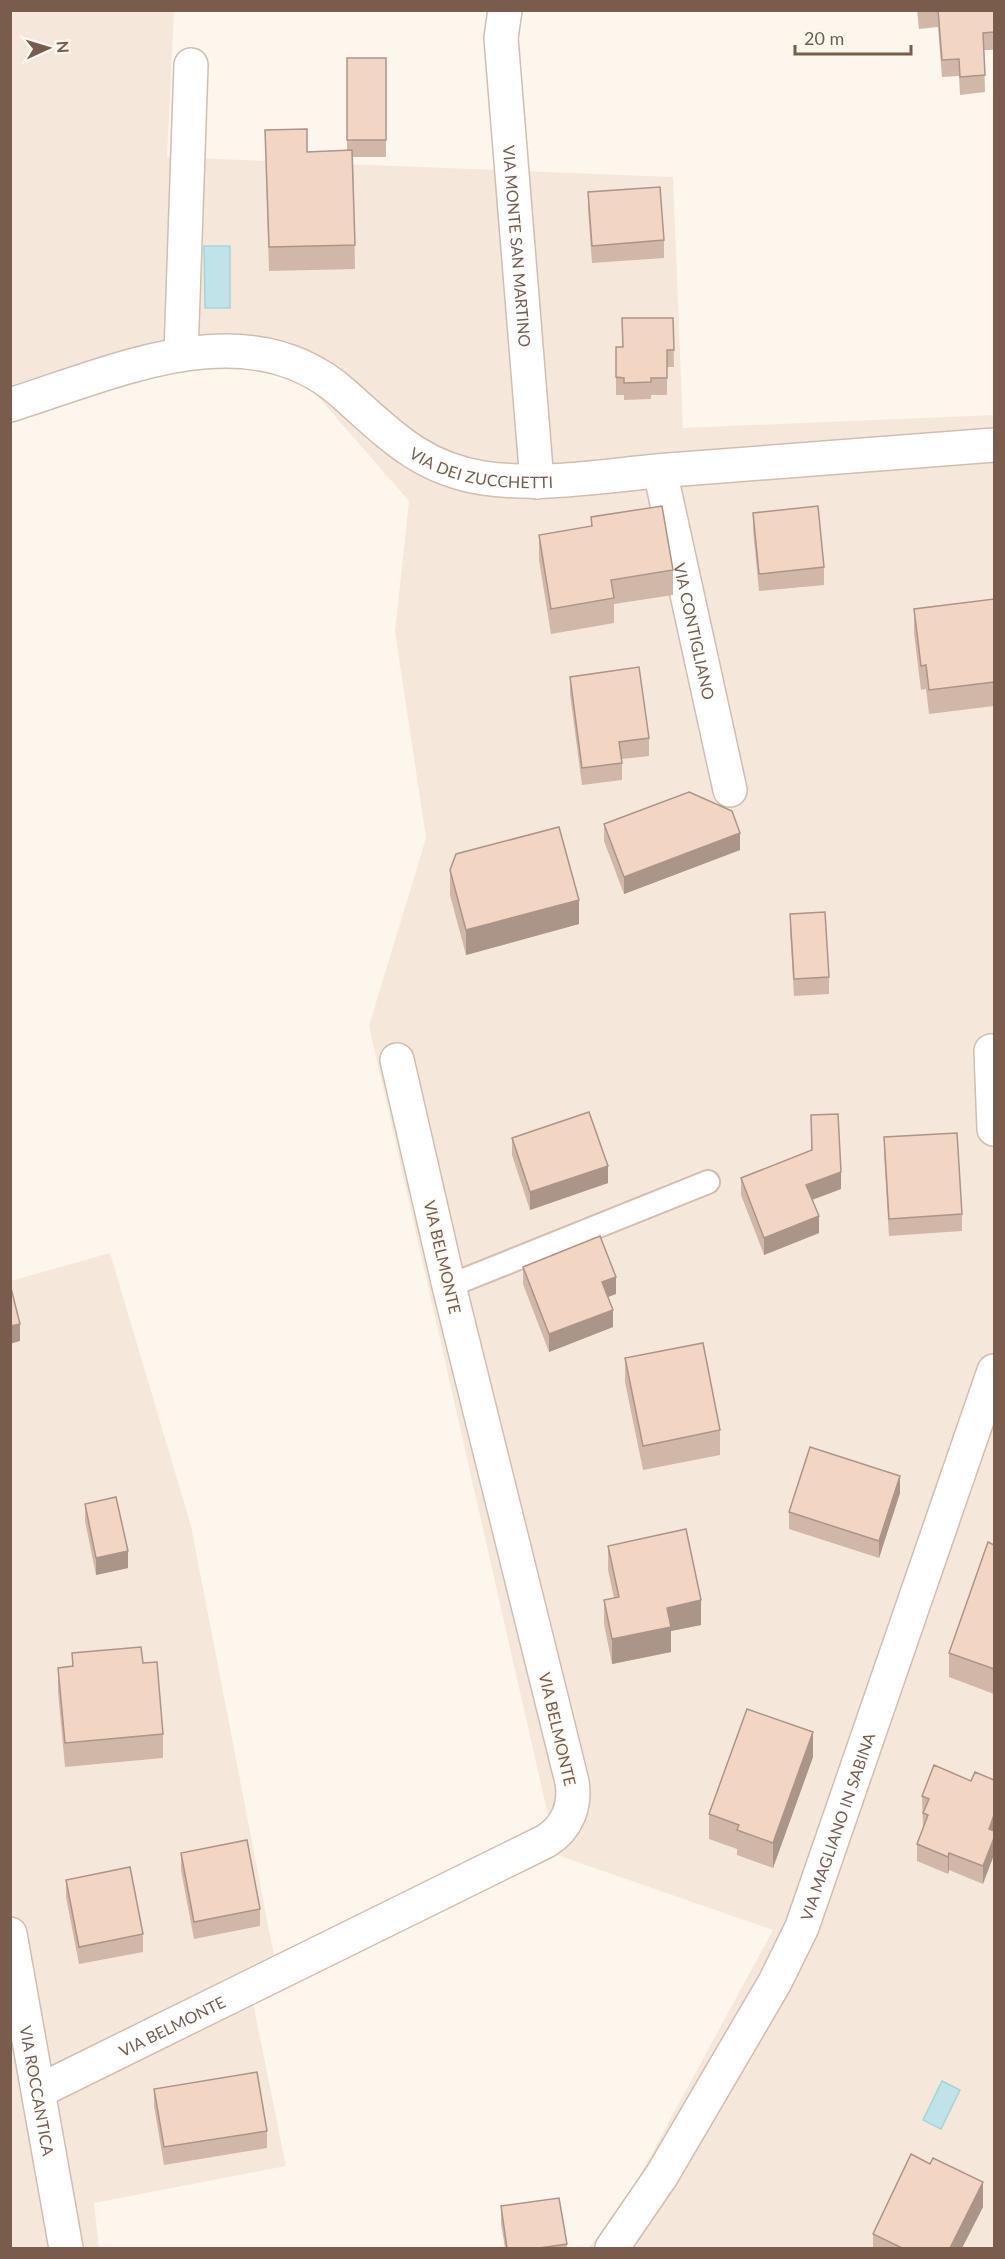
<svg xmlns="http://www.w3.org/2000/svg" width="1005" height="2259" font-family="Lato,sans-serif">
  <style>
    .residential { fill: #f5e8da }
    .water { fill: #bfe3e8; stroke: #a5d3da; stroke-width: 1.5 }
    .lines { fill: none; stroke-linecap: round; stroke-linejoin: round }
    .lane-casing { stroke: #d1beb0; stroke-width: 26 }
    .street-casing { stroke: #d1beb0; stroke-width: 36 }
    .lane { stroke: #fff; stroke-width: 22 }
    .street { stroke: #fff; stroke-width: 33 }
    .wall { fill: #d1b7a8 }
    .shaded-wall { fill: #aa9588 }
    .building { fill: #f3d5c3; stroke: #aa9588; stroke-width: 1.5 }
    .labels { text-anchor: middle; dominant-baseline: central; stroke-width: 4.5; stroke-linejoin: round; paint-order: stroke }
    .street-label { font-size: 16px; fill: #7a5c4d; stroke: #fffaf3 }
  </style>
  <rect width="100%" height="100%" fill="#fdf6ec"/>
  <g class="residential">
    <path d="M11,10l163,1 -7,146 506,20 10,251 311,-13v1833h-406l33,-38 152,-280 -216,-75 -188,-829 57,-188 -31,-206 14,-131 -110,-126 -38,-12 -103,10 -147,46z"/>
    <path d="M110,1253l81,273 90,466 -28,11 33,163 -192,37 5,45h-88v-967z"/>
  </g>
  <g class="water">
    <path d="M204,246h26v62h-25z"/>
    <path d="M942,2081l18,9 -19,39 -18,-9z"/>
  </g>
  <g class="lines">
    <defs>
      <path id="lane" d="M449,1286l259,-104"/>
      <g id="street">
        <path id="s1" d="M505,10l-4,28 36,444"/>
        <path d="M181,354l10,-289"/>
        <path id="s2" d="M10,405c106,-33 238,-97 334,-11 45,40 76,74 139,84 63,9 124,-3 186,-8 109,-8 217,-17 325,-25"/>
        <path id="s3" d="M660,471l70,319"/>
        <path d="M991,1051l3,78"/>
        <path id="s4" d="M10,1934l56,314"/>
        <path id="s5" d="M39,2091l507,-250c21,-13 30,-35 26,-59l-123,-496 -52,-226"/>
        <path id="s6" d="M612,2248l50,-73 113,-193 27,-55 192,-556"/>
      </g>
    </defs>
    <use href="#lane" class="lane-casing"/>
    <use href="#street" class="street-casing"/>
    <use href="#lane" class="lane"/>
    <use href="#street" class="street"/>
  </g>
  <g class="wall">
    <path d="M917,10h77v40h-10l1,42 -25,3 -1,-19 -17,1 -4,-50 -19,2z"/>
    <path d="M347,58h39v99h-33l2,112 -86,2 -4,-141 42,22 40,-2z"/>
    <path d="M588,192l76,48v18l-72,5 -4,-54z"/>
    <path d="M673,318l1,49h-7v28h-16v4l-27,1v-5h-8v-48h6z"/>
    <path d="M753,513l71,54v18l-65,6 -6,-61z"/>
    <path d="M591,517l82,53v25l-59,9v19l-63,11 -12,-74v-25l52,-8z"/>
    <path d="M994,599v107l-65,8 -3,-25 -5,1 -7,-57v-24z"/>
    <path d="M570,677l79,61v18l-27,3v21l-40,5 -12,-91z"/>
    <path d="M604,824l136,26 -116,44 -20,-53z"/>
    <path d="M450,870l129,54 -113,31 -16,-60z"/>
    <path d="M790,914l39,63v17l-35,2 -4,-65z"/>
    <path d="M811,1115l30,74 -29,11 7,33 -55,22 -23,-60v-17l70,-27z"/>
    <path d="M884,1137l78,77v17l-73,5 -5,-82z"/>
    <path d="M512,1138l96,45 -78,27 -18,-55z"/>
    <path d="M523,1267l93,27 -8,3 5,30 -64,25 -26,-68z"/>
    <path d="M625,1358l95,72v25l-77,15 -18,-88z"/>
    <path d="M900,1493l-21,65 -90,-29v-17z"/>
    <path d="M85,1504l43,64 -32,7 -11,-54z"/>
    <path d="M994,1545v149l-45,-17v-24z"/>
    <path d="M608,1546l93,79 -30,6v21l-59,12 -8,-40v-24l10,-2 -6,-28z"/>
    <path d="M72,1653l71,10 20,71v24l-98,9 -7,-75v-24l14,-2z"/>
    <path d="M813,1757l-40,111 -36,-13v-6l-28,-10v-25z"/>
    <path d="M994,1780l-11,104 -34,-14 -1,4 -31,-13v-17l6,-16 -1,-32 49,-15z"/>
    <path d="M181,1853l79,56v17l-66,13 -13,-69z"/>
    <path d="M66,1880l77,54v18l-64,12 -13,-67z"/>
    <path d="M154,2089l113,42v17l-103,17 -10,-59z"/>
    <path d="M501,2206l66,38v4h-62l-4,-24z"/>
    <path d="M983,2207l-21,41h-89v-14z"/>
  </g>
  <g class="shaded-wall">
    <path d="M740,833v17l-116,44v-17z"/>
    <path d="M579,900v24l-113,31v-25z"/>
    <path d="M608,1166v17l-78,27v-18z"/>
    <path d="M841,1172v17l-35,13v-17z"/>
    <path d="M819,1216v17l-55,22v-17z"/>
    <path d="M616,1277v17l-14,5v-17z"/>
    <path d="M613,1310v17l-64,25v-18z"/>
    <path d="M20,1324v17l-10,3v-18z"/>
    <path d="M900,1476v17l-21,65v-17z"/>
    <path d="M128,1551v17l-32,7v-17z"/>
    <path d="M701,1600v25l-30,6v21l-59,12v-25l55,-31z"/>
    <path d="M813,1732v25l-40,111v-25z"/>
    <path d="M994,1815v17l-5,-3z"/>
    <path d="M994,1838v17l-11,29v-18z"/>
    <path d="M949,1853v17l-1,4v-17z"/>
    <path d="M983,2182v25l-21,41h-12z"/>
  </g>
  <g class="building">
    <path d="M938,10h56v22l-11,1 2,42 -25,2 -1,-18 -17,1z"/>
    <rect x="347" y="58" width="39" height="82"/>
    <path d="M307,129v23l45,-2 3,95 -86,2 -4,-117z"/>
    <path d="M660,187l4,53 -72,6 -4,-54z"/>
    <path d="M622,318h51l1,32h-7v28h-16v4l-27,1v-5l-8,-1v-30h7z"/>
    <path d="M662,506l11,64 -62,10 3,18 -63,11 -12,-74 53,-9 -1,-9z"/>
    <path d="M818,506l6,61 -65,7 -6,-61z"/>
    <path d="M994,599v83l-65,8 -3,-25 -5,1 -7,-57z"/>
    <path d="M639,667l10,71 -30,4 3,21 -40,5 -12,-91z"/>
    <path d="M689,792l43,19 8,22 -116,44 -20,-53z"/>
    <path d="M559,827l20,73 -113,30 -16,-60 6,-16z"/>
    <path d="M825,912l4,65 -35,2 -4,-65z"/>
    <path d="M589,1112l19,54 -78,26 -18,-54z"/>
    <path d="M838,1114l3,58 -35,13 13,31 -55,22 -23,-60 71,-28 -1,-35z"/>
    <path d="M957,1133l5,81 -73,5 -5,-82z"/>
    <path d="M600,1236l16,41 -14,5 11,28 -64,24 -26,-67z"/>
    <path d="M10,1284l10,40 -10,2z"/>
    <path d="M703,1343l17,87 -77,16 -18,-88z"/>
    <path d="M810,1447l90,29 -21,65 -90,-29z"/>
    <path d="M116,1497l12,54 -32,7 -11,-54z"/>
    <path d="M686,1529l15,71 -34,8 4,19 -59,12 -8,-39 15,-3 -11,-51z"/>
    <path d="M988,1542l6,3v124l-45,-16z"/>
    <path d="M141,1647l2,16 14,-1 6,72 -98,9 -7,-75 15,-2 -1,-13z"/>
    <path d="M747,1709l66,23 -40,111 -36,-13 2,-5 -30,-11z"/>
    <path d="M934,1765l37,16 4,-9 19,8v35l-5,14 5,2v7l-11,28 -34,-13 -1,4 -31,-13 11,-29 -5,-2 6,-14 -7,-3z"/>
    <path d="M247,1840l13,69 -66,13 -13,-69z"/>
    <path d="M130,1867l13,67 -64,13 -13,-67z"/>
    <path d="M257,2072l10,59 -103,16 -10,-58z"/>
    <path d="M911,2154l19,10 3,-6 50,24 -33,66h-48l-29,-14z"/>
    <path d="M559,2198l8,46 -28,4h-32l-6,-42z"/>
  </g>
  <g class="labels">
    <g class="street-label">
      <text stroke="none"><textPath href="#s1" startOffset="237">VIA MONTE SAN MARTINO</textPath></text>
      <text stroke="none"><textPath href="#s2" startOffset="514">VIA DEI ZUCCHETTI</textPath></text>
      <text stroke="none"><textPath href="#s3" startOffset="164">VIA CONTIGLIANO</textPath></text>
      <text transform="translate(443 1257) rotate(77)">VIA BELMONTE</text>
      <text transform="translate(558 1729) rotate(77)">VIA BELMONTE</text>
      <text stroke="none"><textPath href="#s6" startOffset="480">VIA MAGLIANO IN SABINA</textPath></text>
      <text stroke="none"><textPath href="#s5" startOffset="148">VIA BELMONTE</textPath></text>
      <text stroke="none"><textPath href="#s4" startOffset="159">VIA ROCCANTICA</textPath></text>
    </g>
  </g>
  <rect width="1005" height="2259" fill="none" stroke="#7a5c4d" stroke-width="24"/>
  <g transform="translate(48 48) rotate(86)" stroke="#fffaf3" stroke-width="4.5" paint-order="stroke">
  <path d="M0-4.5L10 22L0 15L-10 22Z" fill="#7a5c4d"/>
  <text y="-9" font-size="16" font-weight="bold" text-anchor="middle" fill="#7a5c4d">N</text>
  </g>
  <path d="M795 45v9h116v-9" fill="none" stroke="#7a5c4d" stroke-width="3"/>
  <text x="804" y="45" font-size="18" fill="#7a5c4d" stroke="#fffaf3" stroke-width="4.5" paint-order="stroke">20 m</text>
</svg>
